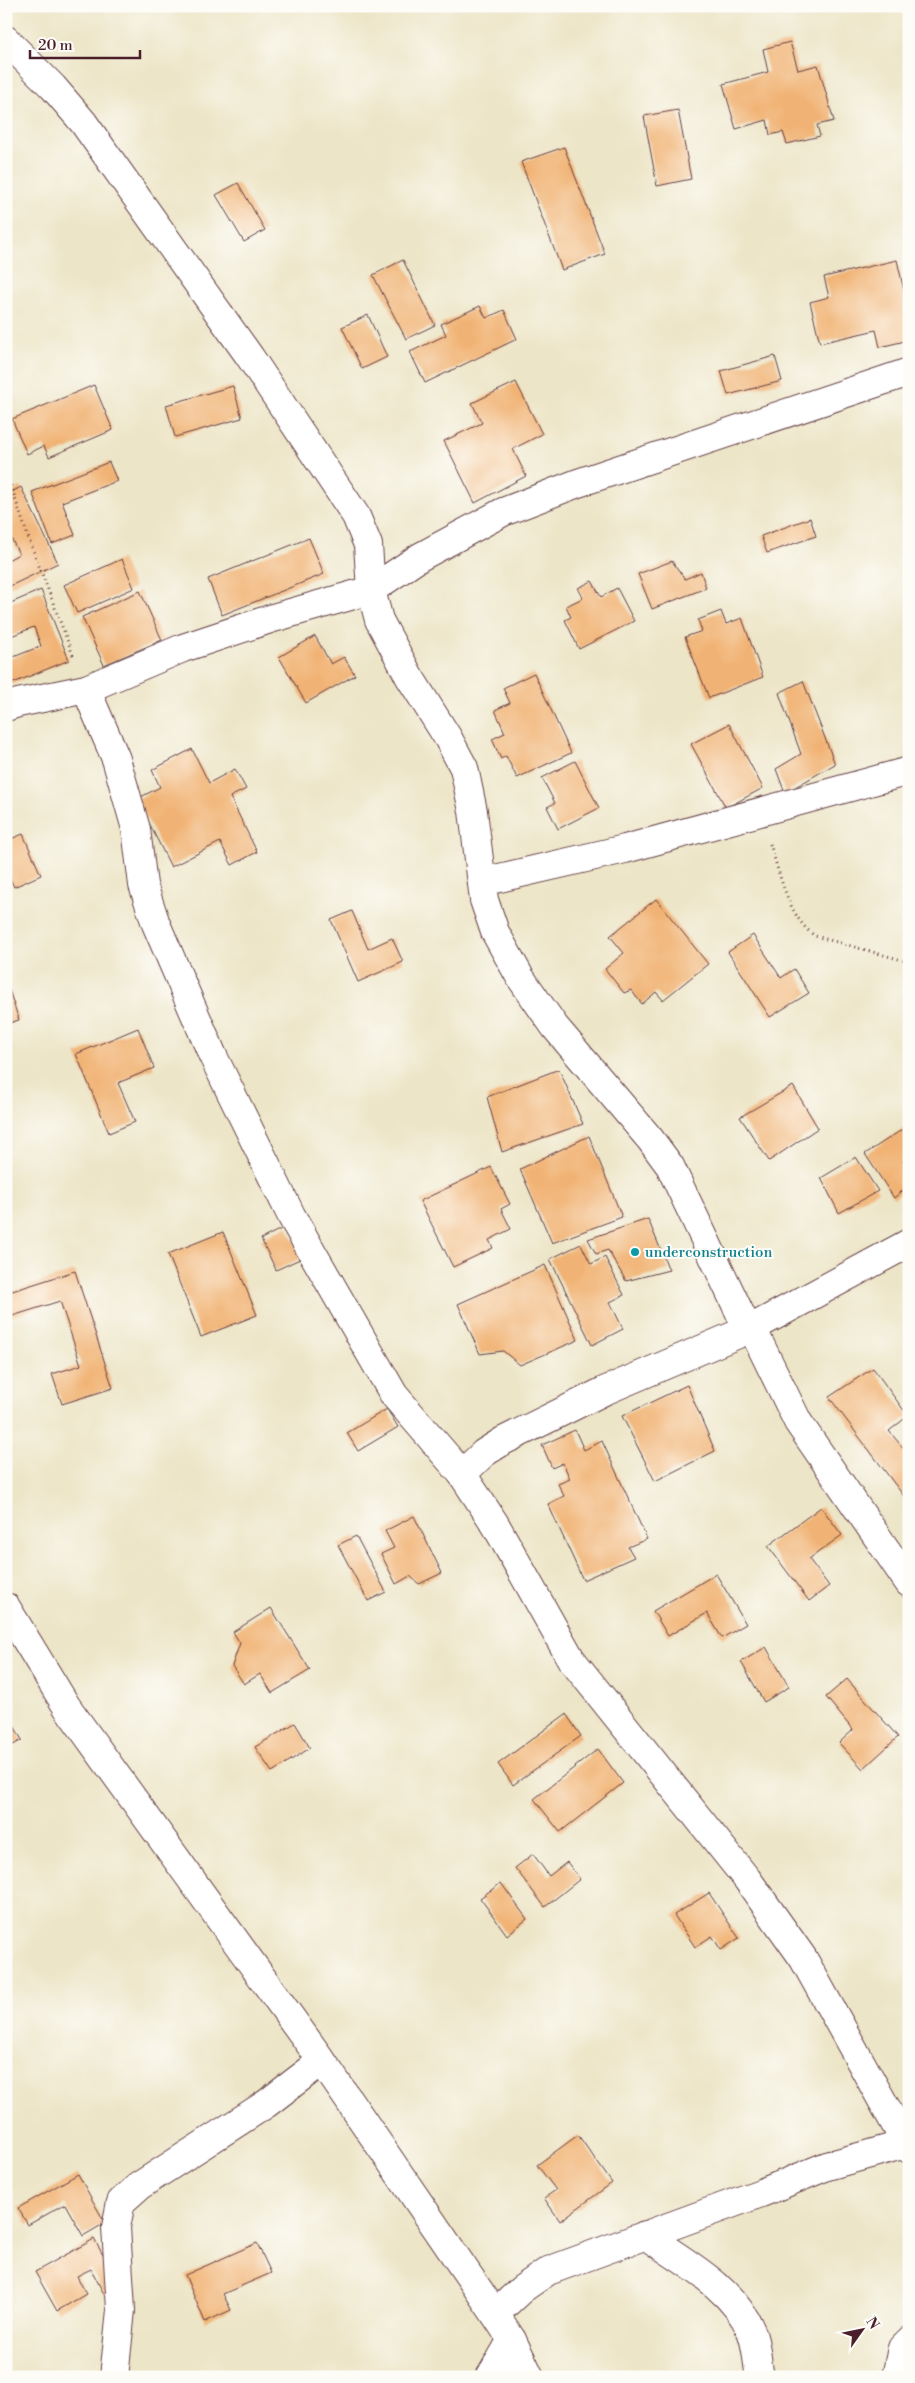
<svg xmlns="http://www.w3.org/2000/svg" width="915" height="2383" font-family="'Libre Bodoni',serif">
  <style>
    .building { fill: #f1b374 }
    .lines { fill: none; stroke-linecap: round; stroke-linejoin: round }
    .minor-casing { stroke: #623d42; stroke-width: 30 }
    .path { stroke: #623d42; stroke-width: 3; stroke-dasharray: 1 4; stroke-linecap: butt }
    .minor { stroke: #fff; stroke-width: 28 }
    .culture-dot { fill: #0f9aa8; stroke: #fdfcf7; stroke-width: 2 }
    .labels { text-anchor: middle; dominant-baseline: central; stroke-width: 4; stroke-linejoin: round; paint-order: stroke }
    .culture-label { font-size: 15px; fill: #0d838f; stroke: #fdfcf7; text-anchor: start }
  </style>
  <rect width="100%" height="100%" fill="#fdfcf7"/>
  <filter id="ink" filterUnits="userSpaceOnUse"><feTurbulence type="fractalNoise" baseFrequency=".02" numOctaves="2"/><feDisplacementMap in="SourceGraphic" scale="10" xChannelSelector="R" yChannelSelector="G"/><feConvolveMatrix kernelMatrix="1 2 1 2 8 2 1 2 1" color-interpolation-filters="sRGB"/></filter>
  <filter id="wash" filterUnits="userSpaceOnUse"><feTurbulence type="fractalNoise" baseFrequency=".0096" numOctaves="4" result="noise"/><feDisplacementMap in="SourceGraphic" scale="20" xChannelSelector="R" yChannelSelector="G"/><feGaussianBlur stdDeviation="1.12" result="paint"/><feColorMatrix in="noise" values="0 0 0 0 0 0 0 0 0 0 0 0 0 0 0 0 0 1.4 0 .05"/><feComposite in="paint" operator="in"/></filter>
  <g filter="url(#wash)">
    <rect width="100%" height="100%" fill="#ede5c7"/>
    <g id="blocks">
      <g class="building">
        <path d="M790,42l8,28 20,-5 16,56 -17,4 3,11 -33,8 -4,-12 -13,3 -3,-15 -31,9 -13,-45 45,-12 -5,-23z"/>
        <path d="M678,110l13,69 -34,7 -13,-70z"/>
        <path d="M564,147l41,107 -43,16 -41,-108z"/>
        <path d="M238,183l27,47 -21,12 -28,-47z"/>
        <path d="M403,260l32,65 -29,14 -33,-64z"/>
        <path d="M897,260l12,52v28l-29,7 -4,-17 -56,13 -10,-41 19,-5 -5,-20z"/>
        <path d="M480,306l6,12 18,-8 13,29 -92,44 -15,-31 36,-17 -5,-11z"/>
        <path d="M368,315l19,42 -25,12 -20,-42z"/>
        <path d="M775,356l7,25 -54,14 -7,-24z"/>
        <path d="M516,382l26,52 -29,15 13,27 -51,27 -31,-62 38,-18 -10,-20z"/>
        <path d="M94,385l19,45 -64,27 -5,-11 -17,8 -15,-35z"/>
        <path d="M233,386l9,32 -67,19 -9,-32z"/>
        <path d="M109,462l8,19 -55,21 13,33 -23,9 -20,-52z"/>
        <path d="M21,487l37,76 -52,25v-27l13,-7 -13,-26v-33z"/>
        <path d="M810,518l6,18 -49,17 -6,-17z"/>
        <path d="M309,538l15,36 -102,41 -14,-36z"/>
        <path d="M122,559l12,29 -57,25 -13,-28z"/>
        <path d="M672,561l13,18 16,-7 5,16 -54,21 -14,-35z"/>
        <path d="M592,581l9,16 16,-9 17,33 -55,28 -14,-29 6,-3 -5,-11 17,-8 -5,-10z"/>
        <path d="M41,590l28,70 -63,26v-26l35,-14 -7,-19 -28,11v-33z"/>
        <path d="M140,591l22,49 -58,25 -22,-48z"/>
        <path d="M721,611l5,13 16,-6 21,59 -54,21 -24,-61 17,-6 -4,-11z"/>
        <path d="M315,636l16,28 13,-7 11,18 -49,28 -27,-46z"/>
        <path d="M534,673l37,80 -54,25 -11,-22 -5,3 -9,-20 13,-6 -10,-23 15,-7 -7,-15z"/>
        <path d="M803,681l32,83 -50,29 -9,-24 25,-15 -22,-61z"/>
        <path d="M729,724l34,64 -37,20 -35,-64z"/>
        <path d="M192,749l17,34 26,-14 11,20 -16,8 27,55 -25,13 -12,-23 -49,25 -34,-68 23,-12 -8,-17z"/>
        <path d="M575,761l24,47 -41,21 -11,-22 8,-4 -13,-25z"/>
        <path d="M23,834l18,41 -27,12 -8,-17v-29z"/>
        <path d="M656,899l52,65 -45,36 -7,-8 -14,12 -11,-14 -7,3 -19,-24 19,-16 -14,-17z"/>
        <path d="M352,911l16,38 24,-11 11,24 -45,20 -27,-62z"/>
        <path d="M753,935l28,43 13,-9 15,24 -39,24 -42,-65z"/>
        <path d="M7,984l12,36 -13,4v-39z"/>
        <path d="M138,1028l16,40 -36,15 17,39 -26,11 -33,-79z"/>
        <path d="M559,1069l24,55 -81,28 -15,-55z"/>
        <path d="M793,1086l25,42 -49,33 -29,-44z"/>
        <path d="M909,1125v32l-6,4 6,9v15l-15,13 -29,-44z"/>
        <path d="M589,1136l33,81 -70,26 -32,-74z"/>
        <path d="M856,1157l22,34 -39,22 -18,-35z"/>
        <path d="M491,1167l19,37 -9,5 10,20 -22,11 4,8 -40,19 -33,-66z"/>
        <path d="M648,1219l21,51 -43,11 -18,-31 -12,4 -8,-15z"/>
        <path d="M287,1226l15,32 -26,12 -15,-31z"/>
        <path d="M223,1232l34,83 -56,22 -33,-83z"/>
        <path d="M581,1244l10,20 14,-7 19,38 -14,7 13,27 -31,16 -42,-86z"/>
        <path d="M545,1265l33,75 -58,25 -17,-14 -23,3 -22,-50z"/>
        <path d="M75,1271l38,117 -51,16 -10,-30 29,-9 -21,-64 -54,17v-25z"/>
        <path d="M6,1328l5,14 -5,1z"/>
        <path d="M873,1368l35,48 -19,15 20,24v48l-80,-106z"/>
        <path d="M687,1385l28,66 -60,30 -33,-65z"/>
        <path d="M387,1409l11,18 -40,24 -11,-18z"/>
        <path d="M575,1430l9,20 18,-9 45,98 -19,8 6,10 -51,23 -35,-76 16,-8 -6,-12 12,-5 -7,-16 -11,5 -10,-23z"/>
        <path d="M821,1507l21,28 -33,24 20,27 -20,15 -41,-55z"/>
        <path d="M414,1516l28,57 -23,11 -9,-8 -14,8 -15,-30 13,-6 -9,-17z"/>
        <path d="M356,1536l30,56 -18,9 -30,-56z"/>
        <path d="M716,1574l30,50 -24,14 -15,-25 -39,23 -15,-25z"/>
        <path d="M271,1608l39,62 -38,23 -12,-19 -16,10 -12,-18 8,-23 -7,-11z"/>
        <path d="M766,1647l23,40 -25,15 -23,-40z"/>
        <path d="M847,1679l51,58 -35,32 -24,-26 14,-13 -27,-33z"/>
        <path d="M6,1712l16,28 -16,9z"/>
        <path d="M566,1714l15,22 -68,49 -15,-21z"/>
        <path d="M295,1723l15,25 -38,24 -17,-25z"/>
        <path d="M598,1749l25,34 -63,49 -26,-33z"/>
        <path d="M533,1854l16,22 18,-14 13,17 -35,28 -30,-39z"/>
        <path d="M501,1883l26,36 -20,16 -27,-37z"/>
        <path d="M709,1893l30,45 -18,12 -9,-14 -17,11 -21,-32z"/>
        <path d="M578,2135l34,48 -52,38 -16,-23 12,-8 -19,-25z"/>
        <path d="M78,2174l27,49 -22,13 -18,-32 -37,21 -10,-17z"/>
        <path d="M94,2239l27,48 -16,9 -14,-27 -14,7 9,18 -29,17 -22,-39z"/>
        <path d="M257,2243l14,30 -48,21 8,16 -26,12 -20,-47z"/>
      </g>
    </g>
  </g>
  <g filter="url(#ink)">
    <use href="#blocks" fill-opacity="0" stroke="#623d42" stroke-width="1"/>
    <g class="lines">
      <defs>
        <g id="minor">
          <path d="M6,40l47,47 30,35 167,235 106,159 12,29 3,45 8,30 30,56 39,62 16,30 9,43 11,89 11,32 25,45 35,50 95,112 20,27 78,164"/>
          <path d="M86,689l30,70 20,70 7,56 13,39 57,132 79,161 102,178 68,79 33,50 76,135 176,220 56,79 106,191"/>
          <path d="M6,707l12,-4 68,-14 97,-41 90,-30 98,-28 49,-33 83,-45 75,-29 331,-111"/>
          <path d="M482,882l143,-33 284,-78"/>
          <path d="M752,1328l46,94 111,161"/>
          <path d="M462,1474l22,-21 19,-12 101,-50 148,-63 157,-85"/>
          <path d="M6,1607l61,100 255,354 173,253 17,26 18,37"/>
          <path d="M645,2235c37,26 88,52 106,96 6,14 6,32 9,46"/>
          <path d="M495,2314l27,-25 26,-18 213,-78 66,-27 82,-23"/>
          <path d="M114,2377l7,-67 -5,-83 5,-25 18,-16 127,-82 56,-43"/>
          <path d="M490,2377l22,-37"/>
          <path d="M896,2377l6,-29 7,-7"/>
        </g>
      </defs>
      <use href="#minor" class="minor-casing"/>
      <g class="path">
        <path d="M6,471l21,63 47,124"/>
        <path d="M770,844c10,30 18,73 45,92l94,26"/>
      </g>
      <use href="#minor" class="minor"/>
    </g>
  </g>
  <circle class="culture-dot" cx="635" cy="1252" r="5"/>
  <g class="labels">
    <g class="culture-label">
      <text x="645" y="1252">underconstruction</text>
    </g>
  </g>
  <rect width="915" height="2383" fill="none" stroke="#fdfcf7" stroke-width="25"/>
  <g transform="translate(862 2330) rotate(57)" stroke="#fdfcf7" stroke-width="4" paint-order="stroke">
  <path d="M0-4L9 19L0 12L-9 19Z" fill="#4a1f2b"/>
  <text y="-8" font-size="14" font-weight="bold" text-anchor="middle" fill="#4a1f2b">N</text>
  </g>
  <path d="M30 50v8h110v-8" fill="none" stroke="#4a1f2b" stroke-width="2.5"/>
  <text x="38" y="50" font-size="15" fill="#4a1f2b" stroke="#fdfcf7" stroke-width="4" paint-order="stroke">20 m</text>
</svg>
